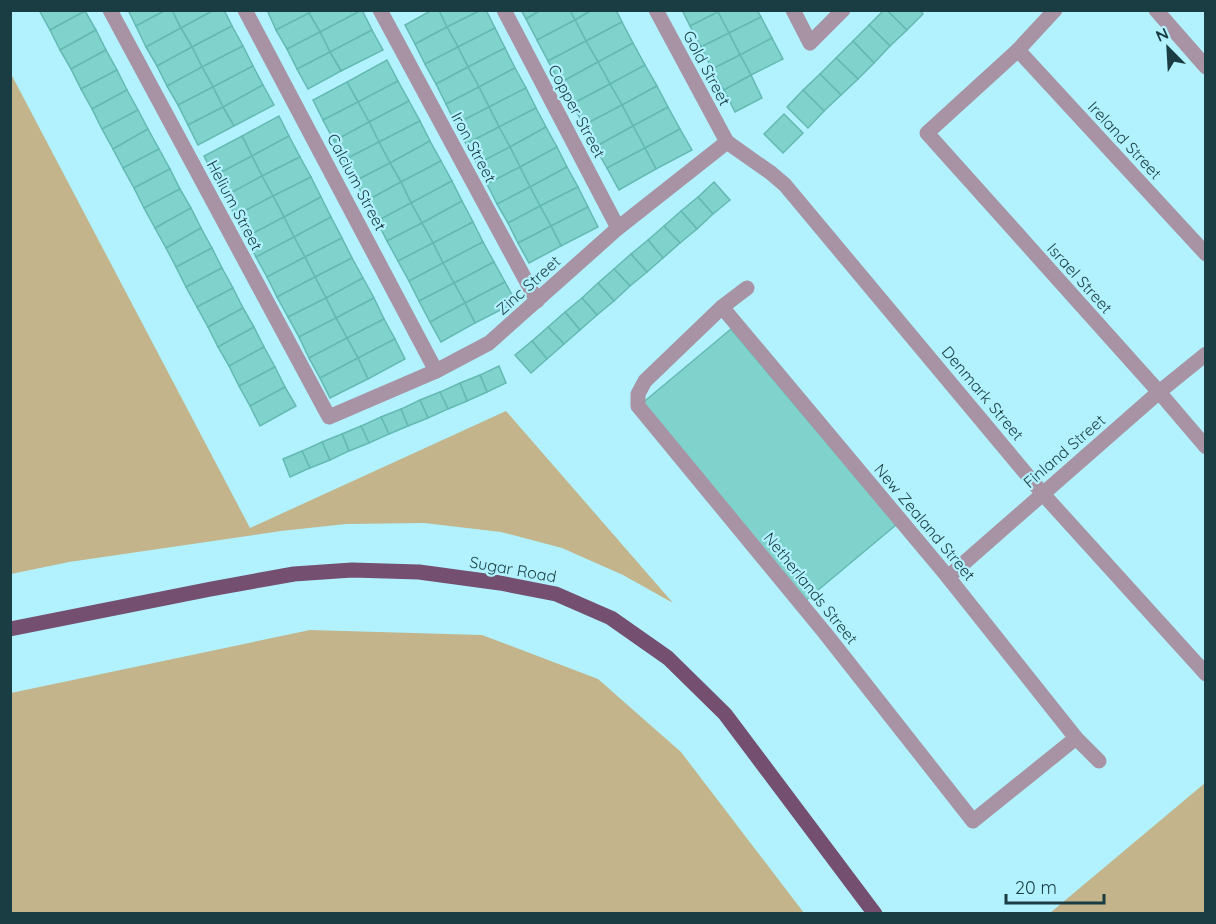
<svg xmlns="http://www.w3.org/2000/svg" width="1216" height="924" font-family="Quicksand,sans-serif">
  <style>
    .green { fill: #c3b48c }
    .building { fill: #80d2cc; stroke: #64b9b3; stroke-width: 1.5 }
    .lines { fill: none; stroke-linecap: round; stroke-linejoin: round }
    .minor { stroke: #a893a5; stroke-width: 15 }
    .major { stroke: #744f70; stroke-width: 15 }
    .labels { text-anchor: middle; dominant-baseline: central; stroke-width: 4.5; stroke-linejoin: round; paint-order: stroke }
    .street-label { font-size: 16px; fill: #1a3d43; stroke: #b1f2fe }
  </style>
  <rect width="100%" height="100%" fill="#b1f2fe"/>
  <g class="green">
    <path d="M10,72l240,456 256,-117 167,192 -50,-28 -61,-27 -61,-16 -77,-9 -78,1 -65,7 -212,31 -58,12z"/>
    <path d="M310,630l172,5 116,44 83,73 123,161h-793v-220z"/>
    <path d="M1205,783v130h-155z"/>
  </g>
  <g class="building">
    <path d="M39,10h46v1l-35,19z"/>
    <path d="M128,10h38l-30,16z"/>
    <path d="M166,10h6l9,18 -35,19 -10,-21z"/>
    <path d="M172,10h42l-33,18z"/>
    <path d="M214,10h10l8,16 -40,21 -11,-19z"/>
    <path d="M267,10h41l1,3 -33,17z"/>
    <path d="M313,10h49l-42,22 -11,-19z"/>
    <path d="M362,10l10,20 -42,22 -10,-20z"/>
    <path d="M432,10h7l8,17 -32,17 -10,-19z"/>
    <path d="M439,10h42l-34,17z"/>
    <path d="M481,10h5l9,18 -37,19 -11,-20z"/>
    <path d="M521,10h20l-15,9z"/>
    <path d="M541,10h29l5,10 -38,20 -11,-21z"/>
    <path d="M570,10h22l-17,10z"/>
    <path d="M592,10h24l6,12 -36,19 -11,-21z"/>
    <path d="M682,10h35l1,2 -28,14z"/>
    <path d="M720,10h37l4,7 -32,16 -11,-21z"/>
    <path d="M884,10h3l20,20 -17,16 -21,-21z"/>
    <path d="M887,10h33l3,4 -16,16z"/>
    <path d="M85,11l11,19 -36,20 -10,-20z"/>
    <path d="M718,12l11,21 -28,14 -11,-21z"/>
    <path d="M309,13l11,19 -33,17 -11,-19z"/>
    <path d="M761,17l11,21 -32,17 -11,-22z"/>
    <path d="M575,20l11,21 -38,20 -11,-21z"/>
    <path d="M622,22l11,21 -35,19 -12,-21z"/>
    <path d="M869,25l21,21 -16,17 -21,-22z"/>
    <path d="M232,26l11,20 -41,21 -10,-20z"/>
    <path d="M447,27l11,20 -33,17 -10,-20z"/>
    <path d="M181,28l11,19 -35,19 -11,-19z"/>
    <path d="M495,28l10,20 -37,19 -10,-20z"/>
    <path d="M96,30l10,20 -35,19 -11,-19z"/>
    <path d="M372,30l11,20 -42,21 -11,-19z"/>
    <path d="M320,32l10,20 -33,17 -10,-20z"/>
    <path d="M729,33l11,22 -28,14 -11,-22z"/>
    <path d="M772,38l11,21 -32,16 -11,-20z"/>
    <path d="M586,41l12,21 -38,21 -12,-22z"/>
    <path d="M853,41l21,22 -16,16 -22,-21z"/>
    <path d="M633,43l12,22 -35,19 -12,-22z"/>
    <path d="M243,46l10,20 -40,21 -11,-20z"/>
    <path d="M192,47l10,20 -35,19 -10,-20z"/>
    <path d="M458,47l10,20 -32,17 -11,-20z"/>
    <path d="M505,48l10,20 -36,19 -11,-20z"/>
    <path d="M106,50l11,20 -36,19 -10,-20z"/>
    <path d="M330,52l11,19 -33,18 -11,-20z"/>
    <path d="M740,55l11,20 -27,15 -12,-21z"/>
    <path d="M836,58l22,21 -17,16 -21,-21z"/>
    <path d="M387,60l11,21 -40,21 -11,-20z"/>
    <path d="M598,62l12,22 -38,20 -12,-21z"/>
    <path d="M645,65l12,21 -35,19 -12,-21z"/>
    <path d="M253,66l10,19 -40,22 -10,-20z"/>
    <path d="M202,67l11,20 -35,18 -11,-19z"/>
    <path d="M468,67l11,20 -33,17 -10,-20z"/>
    <path d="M515,68l11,20 -37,19 -10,-20z"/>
    <path d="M117,70l10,20 -35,19 -11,-20z"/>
    <path d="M820,74l21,21 -17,16 -21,-21z"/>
    <path d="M751,75l11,23 -27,14 -11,-22z"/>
    <path d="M398,81l11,20 -40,21 -11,-20z"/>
    <path d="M347,82l11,20 -35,18 -10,-20z"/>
    <path d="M610,84l12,21 -38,20 -12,-21z"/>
    <path d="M263,85l11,20 -40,21 -11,-19z"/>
    <path d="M657,86l11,21 -35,19 -11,-21z"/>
    <path d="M213,87l10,20 -35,18 -10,-20z"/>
    <path d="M479,87l10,20 -33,17 -10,-20z"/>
    <path d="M526,88l10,20 -37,19 -10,-20z"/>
    <path d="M127,90l11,20 -36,19 -10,-20z"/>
    <path d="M803,90l21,21 -16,17 -21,-21z"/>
    <path d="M409,101l11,20 -41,21 -10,-20z"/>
    <path d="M358,102l11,20 -35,19 -11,-21z"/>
    <path d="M622,105l11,21 -38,21 -11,-22z"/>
    <path d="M223,107l11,19 -36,19 -10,-20z"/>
    <path d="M489,107l10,20 -33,17 -10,-20z"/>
    <path d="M668,107l12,22 -35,19 -12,-22z"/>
    <path d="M536,108l10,19 -36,20 -11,-20z"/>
    <path d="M138,110l10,19 -35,20 -11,-20z"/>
    <path d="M784,114l19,19 -20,20 -19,-19z"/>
    <path d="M279,116l10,20 -37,20 -10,-20z"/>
    <path d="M420,121l10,20 -40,22 -11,-21z"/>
    <path d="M369,122l10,20 -35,18 -10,-19z"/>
    <path d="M633,126l12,22 -38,20 -12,-21z"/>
    <path d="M499,127l11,20 -33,17 -11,-20z"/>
    <path d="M546,127l11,20 -37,20 -10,-20z"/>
    <path d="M148,129l11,20 -36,19 -10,-19z"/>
    <path d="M680,129l12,21 -36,19 -11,-21z"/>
    <path d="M242,136l10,20 -38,20 -10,-20z"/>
    <path d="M289,136l11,21 -38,19 -10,-20z"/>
    <path d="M430,141l11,20 -40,21 -11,-19z"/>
    <path d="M379,142l11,21 -35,18 -11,-21z"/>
    <path d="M510,147l10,20 -33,17 -10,-20z"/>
    <path d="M557,147l10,20 -37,20 -10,-20z"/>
    <path d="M645,148l11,21 -37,21 -12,-22z"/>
    <path d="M159,149l11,20 -36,19 -11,-20z"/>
    <path d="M252,156l10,20 -37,20 -11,-20z"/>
    <path d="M300,157l11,20 -38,19 -11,-20z"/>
    <path d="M441,161l11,20 -41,22 -10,-21z"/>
    <path d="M390,163l11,19 -35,19 -11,-20z"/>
    <path d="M520,167l10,20 -33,17 -10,-20z"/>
    <path d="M567,167l11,20 -38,19 -10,-19z"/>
    <path d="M170,169l10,20 -36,19 -10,-20z"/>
    <path d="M262,176l11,20 -38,20 -10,-20z"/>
    <path d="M311,177l10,20 -37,20 -11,-21z"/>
    <path d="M452,181l10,20 -40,22 -11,-20z"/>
    <path d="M401,182l10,21 -34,18 -11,-20z"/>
    <path d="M714,182l16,18 -17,14 -15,-17z"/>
    <path d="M530,187l10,19 -32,17 -11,-19z"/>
    <path d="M578,187l10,20 -37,19 -11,-20z"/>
    <path d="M180,189l11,19 -36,20 -11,-20z"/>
    <path d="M273,196l11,21 -38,20 -11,-21z"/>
    <path d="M321,197l10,20 -37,20 -10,-20z"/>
    <path d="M698,197l15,17 -16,15 -16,-18z"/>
    <path d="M462,201l11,21 -40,21 -11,-20z"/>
    <path d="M411,203l11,20 -35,18 -10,-20z"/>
    <path d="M540,206l11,20 -33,17 -10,-20z"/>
    <path d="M588,207l10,20 -37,19 -10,-20z"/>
    <path d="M191,208l10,20 -35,20 -11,-20z"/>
    <path d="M681,211l16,18 -17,14 -16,-17z"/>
    <path d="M284,217l10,20 -38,20 -10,-20z"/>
    <path d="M331,217l11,21 -37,19 -11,-20z"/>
    <path d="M473,222l10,20 -40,21 -10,-20z"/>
    <path d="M422,223l11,20 -35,18 -11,-20z"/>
    <path d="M551,226l10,20 -32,17 -11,-20z"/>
    <path d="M664,226l16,17 -17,15 -15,-18z"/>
    <path d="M201,228l11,20 -36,19 -10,-19z"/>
    <path d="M294,237l11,20 -38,20 -11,-20z"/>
    <path d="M342,238l10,20 -37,19 -10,-20z"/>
    <path d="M648,240l15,18 -16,14 -16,-18z"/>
    <path d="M483,242l11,20 -40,21 -11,-20z"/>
    <path d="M433,243l10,20 -34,18 -11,-20z"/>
    <path d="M212,248l10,20 -36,19 -10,-20z"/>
    <path d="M631,254l16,18 -17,14 -16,-17z"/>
    <path d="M305,257l10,20 -38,20 -10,-20z"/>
    <path d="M352,258l11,20 -37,20 -11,-21z"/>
    <path d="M494,262l11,20 -40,21 -11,-20z"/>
    <path d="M443,263l11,20 -35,18 -10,-20z"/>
    <path d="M222,268l11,20 -36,19 -11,-20z"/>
    <path d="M614,269l16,17 -16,15 -16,-18z"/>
    <path d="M315,277l11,21 -38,19 -11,-20z"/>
    <path d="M363,278l11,20 -38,20 -10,-20z"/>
    <path d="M505,282l11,20 -41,21 -10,-20z"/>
    <path d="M454,283l11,20 -35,19 -11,-21z"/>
    <path d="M598,283l16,18 -17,14 -15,-17z"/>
    <path d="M233,288l10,20 -35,19 -11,-20z"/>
    <path d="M326,298l10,20 -37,19 -11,-20z"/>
    <path d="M374,298l10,21 -37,19 -11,-20z"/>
    <path d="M582,298l15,17 -17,15 -15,-18z"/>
    <path d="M465,303l10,20 -34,19 -11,-20z"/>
    <path d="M243,308l11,19 -36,20 -10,-20z"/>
    <path d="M565,312l15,18 -16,14 -16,-17z"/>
    <path d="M336,318l11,20 -38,20 -10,-21z"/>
    <path d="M384,319l11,20 -37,19 -11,-20z"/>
    <path d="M254,327l10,20 -35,19 -11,-19z"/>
    <path d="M548,327l16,17 -17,15 -15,-18z"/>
    <path d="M731,329l165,196 -91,76 -165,-196z"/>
    <path d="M347,338l11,20 -38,20 -11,-20z"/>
    <path d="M395,339l10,20 -37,20 -10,-21z"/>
    <path d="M532,341l15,18 -16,14 -16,-18z"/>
    <path d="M264,347l11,20 -36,19 -10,-20z"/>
    <path d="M358,358l10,21 -38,19 -10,-20z"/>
    <path d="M499,366l7,17 -19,9 -7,-17z"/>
    <path d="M275,367l10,20 -35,19 -11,-20z"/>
    <path d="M480,375l7,17 -20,9 -7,-18z"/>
    <path d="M460,383l7,18 -19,8 -8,-17z"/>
    <path d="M285,387l11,19 -36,20 -10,-20z"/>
    <path d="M440,392l8,17 -20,9 -8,-18z"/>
    <path d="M420,400l8,18 -20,8 -7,-17z"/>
    <path d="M401,409l7,17 -19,8 -8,-17z"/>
    <path d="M381,417l8,17 -20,9 -8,-17z"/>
    <path d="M361,426l8,17 -20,8 -7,-17z"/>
    <path d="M342,434l7,17 -19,9 -8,-18z"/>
    <path d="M322,442l8,18 -20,8 -8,-17z"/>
    <path d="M302,451l8,17 -20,9 -7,-18z"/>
  </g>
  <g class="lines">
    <g class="minor">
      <path d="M110,10l219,407 107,-46 53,-28 129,-115 109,-86"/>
      <path d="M245,10l191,361"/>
      <path d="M380,10l157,291"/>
      <path d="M504,10l114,218"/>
      <path d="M656,10l71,132 44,31 14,12 258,309 163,180"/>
      <path d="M793,10l17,33 33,-33"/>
      <path d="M1055,10l-37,40 -91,83 232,259 47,55"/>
      <path d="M1156,10l50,57"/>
      <path d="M1018,50l188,204"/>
      <path d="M747,288l-25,19 -77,74 -7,13v12l187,227 148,188 103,-83"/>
      <path d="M722,307l226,270 128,161 23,23"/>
      <path d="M948,577l211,-185 47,-38"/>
    </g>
    <path class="major" d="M10,629l201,-40 83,-15 58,-4 67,2 81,11 56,11 55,24 57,40 57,56 150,200"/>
  </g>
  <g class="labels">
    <g class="street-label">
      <text transform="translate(707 68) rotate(62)">Gold Street</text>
      <text transform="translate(577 111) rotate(62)">Copper Street</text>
      <text transform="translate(1125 140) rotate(47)">Ireland Street</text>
      <text transform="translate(474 147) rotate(62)">Iron Street</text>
      <text transform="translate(357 182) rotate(62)">Calcium Street</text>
      <text transform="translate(235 205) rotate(62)">Helium Street</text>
      <text transform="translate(1080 278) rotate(48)">Israel Street</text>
      <text transform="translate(528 285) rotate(-42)">Zinc Street</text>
      <text transform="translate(983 393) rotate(50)">Denmark Street</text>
      <text transform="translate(1064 451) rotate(-41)">Finland Street</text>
      <text transform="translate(925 522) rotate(50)">New Zealand Street</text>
      <text transform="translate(513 569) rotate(10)">Sugar Road</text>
      <text transform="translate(811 588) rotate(51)">Netherlands Street</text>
    </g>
  </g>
  <rect width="1216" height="924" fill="none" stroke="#1a3d43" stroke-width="24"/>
  <g transform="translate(1168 48) rotate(336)" stroke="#b1f2fe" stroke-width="4.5" paint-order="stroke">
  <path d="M0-4.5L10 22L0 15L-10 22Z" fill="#1a3d43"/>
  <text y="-9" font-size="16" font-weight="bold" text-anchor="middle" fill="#1a3d43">N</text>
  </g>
  <path d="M1006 894v9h98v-9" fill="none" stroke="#1a3d43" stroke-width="3"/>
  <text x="1015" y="894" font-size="18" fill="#1a3d43" stroke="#b1f2fe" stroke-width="4.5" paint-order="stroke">20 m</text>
</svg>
